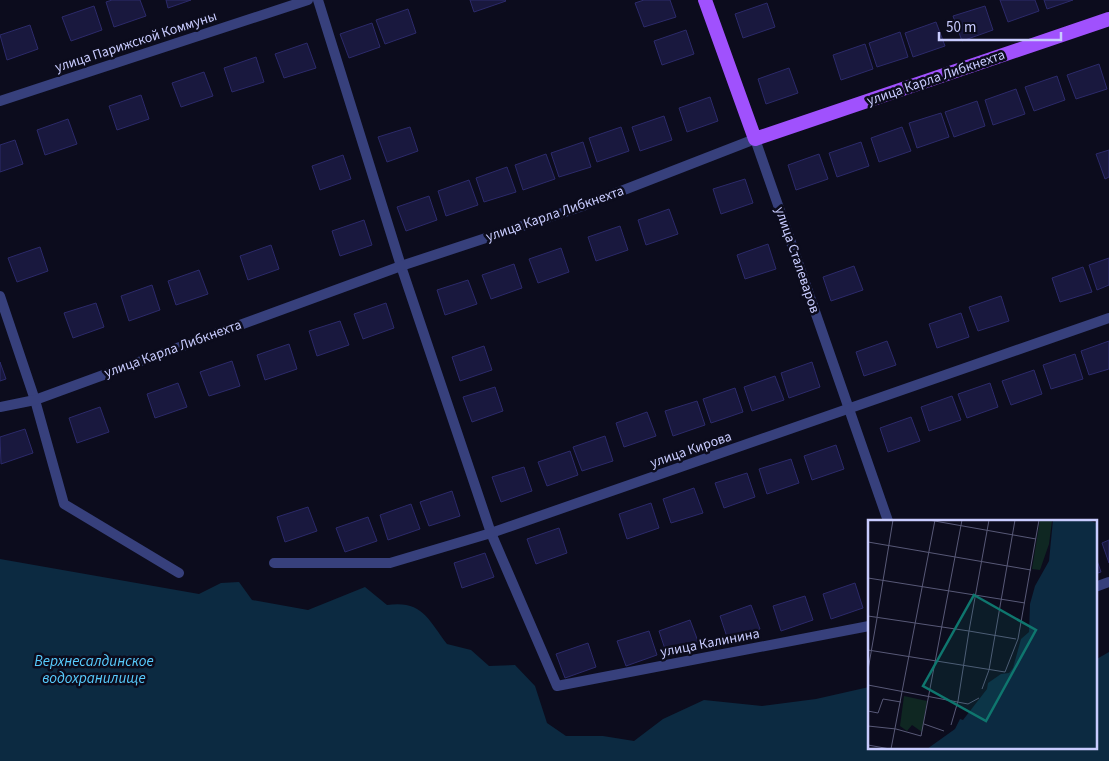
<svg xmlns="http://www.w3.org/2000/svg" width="1109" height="761" font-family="'Source Sans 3',sans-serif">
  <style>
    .water { fill: #0c2a41 }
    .building { fill: #19183e; stroke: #2c2a6a }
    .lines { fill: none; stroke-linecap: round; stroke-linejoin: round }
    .minor { stroke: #37407c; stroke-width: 10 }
    .primary { stroke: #a051fd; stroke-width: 14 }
    .labels { text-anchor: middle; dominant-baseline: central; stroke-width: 5; stroke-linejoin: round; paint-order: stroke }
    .street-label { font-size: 14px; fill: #c9ccff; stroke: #0c0c1d }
    .water-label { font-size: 15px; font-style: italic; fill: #58ccfe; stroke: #0c0c1d }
    .inset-road { fill: none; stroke: #585977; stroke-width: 1 }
    .view { fill: #0f766e; fill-opacity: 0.15; stroke: #0f766e; stroke-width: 2.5 }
    .inset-edge { fill: none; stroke: #c9ccff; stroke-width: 2.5 }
  </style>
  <rect width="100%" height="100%" fill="#0c0c1d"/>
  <path class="water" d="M0,559l199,35 22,-11 18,-1 13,18 56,10 57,-23 22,18c35,-5 41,14 60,39l24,6 18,16 26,-1 20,21 12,37 19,13h37l31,5 29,-22 41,-19 58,6 54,-7 53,-12v60h226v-87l14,-8v109h-1109z"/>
  <g class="building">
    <path d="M112,0h28l6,16 -32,11 -8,-25z"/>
    <path d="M166,0h25l-23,8z"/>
    <path d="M470,0h35l1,1 -32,11z"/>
    <path d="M644,0h26l6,17 -32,10 -9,-24z"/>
    <path d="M1000,0h35l4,11 -31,11z"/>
    <path d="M1044,0h29l-26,9z"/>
    <path d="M767,3l8,24 -32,11 -8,-24z"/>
    <path d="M94,6l8,24 -31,11 -9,-24z"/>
    <path d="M985,6l8,24 -31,11 -9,-25z"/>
    <path d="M408,9l8,24 -31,11 -9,-24z"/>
    <path d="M936,22l9,24 -32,11 -8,-24z"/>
    <path d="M372,23l8,24 -31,11 -9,-24z"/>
    <path d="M30,25l8,24 -31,11 -7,-25z"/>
    <path d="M686,30l8,24 -32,11 -8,-24z"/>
    <path d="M900,32l8,25 -31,10 -8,-24z"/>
    <path d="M307,43l9,25 -32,10 -9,-24z"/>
    <path d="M865,44l8,25 -32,11 -8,-25z"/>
    <path d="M256,57l8,25 -32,10 -8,-24z"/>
    <path d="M1099,64l8,25 -31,10 -9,-24z"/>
    <path d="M789,68l9,25 -32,11 -8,-25z"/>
    <path d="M204,72l9,24 -32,11 -9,-24z"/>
    <path d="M1057,76l8,24 -31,11 -9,-24z"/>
    <path d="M1016,89l9,25 -32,11 -8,-25z"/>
    <path d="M141,95l8,24 -32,11 -8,-24z"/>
    <path d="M710,97l8,24 -31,11 -8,-24z"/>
    <path d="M977,101l8,25 -31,11 -9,-25z"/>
    <path d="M941,113l8,24 -32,11 -8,-25z"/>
    <path d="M664,116l8,24 -32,11 -8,-24z"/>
    <path d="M68,119l9,25 -32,11 -8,-25z"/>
    <path d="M410,127l8,24 -31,11 -9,-25z"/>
    <path d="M621,127l8,24 -32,11 -8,-24z"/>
    <path d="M902,127l9,24 -32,11 -8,-24z"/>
    <path d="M15,140l8,24 -23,8v-27z"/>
    <path d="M583,142l8,25 -32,10 -8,-24z"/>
    <path d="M861,142l8,24 -32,11 -8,-24z"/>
    <path d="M1109,150v27l-4,2 -9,-25z"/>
    <path d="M546,154l9,25 -32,11 -8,-25z"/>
    <path d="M819,154l9,25 -32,11 -8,-25z"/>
    <path d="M343,155l8,24 -31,11 -8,-24z"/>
    <path d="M507,167l9,25 -32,10 -8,-24z"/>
    <path d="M745,179l8,24 -32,11 -8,-25z"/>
    <path d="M469,180l9,25 -32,11 -8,-25z"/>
    <path d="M429,196l8,24 -31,11 -9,-24z"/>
    <path d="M669,209l9,25 -32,11 -8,-25z"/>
    <path d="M364,220l8,25 -32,11 -8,-25z"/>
    <path d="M620,226l8,24 -32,11 -8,-24z"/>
    <path d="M768,244l8,25 -31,10 -8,-24z"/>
    <path d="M271,245l8,24 -31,11 -8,-24z"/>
    <path d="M40,247l8,24 -31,11 -9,-24z"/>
    <path d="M561,248l8,24 -31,11 -9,-24z"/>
    <path d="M1109,258v27l-12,5 -8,-25z"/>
    <path d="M514,264l8,24 -31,11 -9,-24z"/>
    <path d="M854,266l9,24 -32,11 -8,-24z"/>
    <path d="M1083,267l9,25 -32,10 -8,-24z"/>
    <path d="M199,270l9,24 -32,11 -8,-24z"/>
    <path d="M468,280l9,24 -32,11 -8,-25z"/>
    <path d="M152,285l8,25 -31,11 -8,-25z"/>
    <path d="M1001,296l8,25 -31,10 -9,-24z"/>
    <path d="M96,303l8,24 -31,11 -9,-25z"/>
    <path d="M386,303l8,25 -31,11 -9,-25z"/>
    <path d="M961,313l8,24 -32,11 -8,-24z"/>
    <path d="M340,321l9,24 -32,11 -8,-25z"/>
    <path d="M887,341l9,24 -32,11 -8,-24z"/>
    <path d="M1109,341v28l-20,6 -8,-24z"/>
    <path d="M289,344l8,25 -32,11 -8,-25z"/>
    <path d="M484,346l8,24 -32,11 -8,-24z"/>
    <path d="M1075,354l8,25 -32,10 -8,-24z"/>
    <path d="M232,361l8,25 -31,10 -9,-24z"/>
    <path d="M0,362l6,17 -6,2z"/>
    <path d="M812,362l8,25 -31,11 -8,-25z"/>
    <path d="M1034,370l8,24 -31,11 -9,-24z"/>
    <path d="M775,376l9,24 -32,11 -8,-24z"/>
    <path d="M178,383l9,24 -32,11 -8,-24z"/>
    <path d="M990,383l8,24 -31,11 -9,-24z"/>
    <path d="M495,387l8,24 -31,11 -9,-25z"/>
    <path d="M735,388l8,24 -32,11 -8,-24z"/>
    <path d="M952,396l9,24 -32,11 -8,-24z"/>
    <path d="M697,401l8,24 -32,11 -8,-25z"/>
    <path d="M100,407l9,25 -32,11 -8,-25z"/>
    <path d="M647,412l9,24 -32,11 -8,-24z"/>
    <path d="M911,417l9,24 -32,11 -8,-24z"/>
    <path d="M25,429l8,24 -32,11 -1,-27z"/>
    <path d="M605,436l8,25 -31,10 -9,-24z"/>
    <path d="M836,445l8,24 -32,11 -8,-24z"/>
    <path d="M570,451l8,24 -31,11 -9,-24z"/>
    <path d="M791,459l8,24 -32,11 -8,-25z"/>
    <path d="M524,467l8,24 -31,11 -9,-25z"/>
    <path d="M747,473l8,24 -31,11 -9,-25z"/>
    <path d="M694,488l9,25 -32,10 -8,-24z"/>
    <path d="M452,491l8,25 -31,10 -9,-24z"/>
    <path d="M651,503l8,25 -32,11 -8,-25z"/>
    <path d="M411,504l9,25 -32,11 -8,-25z"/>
    <path d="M308,507l9,24 -32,11 -8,-25z"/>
    <path d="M368,517l9,24 -32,11 -9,-24z"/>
    <path d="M559,528l8,25 -31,11 -9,-25z"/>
    <path d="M1109,540v23l-7,-20z"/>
    <path d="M485,553l9,24 -32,11 -8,-25z"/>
    <path d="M1095,555l6,17 -6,2z"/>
    <path d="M855,583l8,25 -32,11 -8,-25z"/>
    <path d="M805,596l8,24 -32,11 -8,-25z"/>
    <path d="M751,605l9,24 -32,11 -8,-24z"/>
    <path d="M690,620l9,24 -32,11 -8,-24z"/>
    <path d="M649,631l8,24 -31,11 -9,-25z"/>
    <path d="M588,643l8,24 -31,11 -9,-24z"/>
  </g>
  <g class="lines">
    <g class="minor">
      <path d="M318,0l83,266 90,267 66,153 312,-60"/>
      <path d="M0,101l308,-101"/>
      <path d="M0,296l35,104 29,104 115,69"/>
      <path d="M0,407l35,-7 366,-134 179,-59 175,-68 133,382"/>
      <path d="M274,563h116l101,-30 618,-215"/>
      <path d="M1095,587l14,-5"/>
    </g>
    <path class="primary" d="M705,0l50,139 354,-120"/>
  </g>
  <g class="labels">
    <g class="street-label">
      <text transform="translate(136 42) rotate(-18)">улица Парижской Коммуны</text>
      <text transform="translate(936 78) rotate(-19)">улица Карла Либкнехта</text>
      <text transform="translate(555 214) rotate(-19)">улица Карла Либкнехта</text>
      <text transform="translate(797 260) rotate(71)">улица Сталеваров</text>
      <text transform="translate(173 349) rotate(-20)">улица Карла Либкнехта</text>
      <text transform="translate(691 450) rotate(-19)">улица Кирова</text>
      <text transform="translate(710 643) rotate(-11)">улица Калинина</text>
    </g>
    <g class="water-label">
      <text x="94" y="661">Верхнесалдинское<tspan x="94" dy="17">водохранилище</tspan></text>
    </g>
  </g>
  <g transform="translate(868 520)">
    <rect width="229" height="229" fill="#0c0c1d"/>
    <path d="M172,0l12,1 -3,23 -9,26 -8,-1zM36,176l23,5 -5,31 -10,-7 -5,6 -7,-5z" fill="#0f2722"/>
    <path d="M185,0h33l11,3v226h-170l28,-20 5,-10 3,1 24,-31 1,-6 13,-9 8,-1 4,-5 8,-29 8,-7 1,-28 5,-18 14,-25z" fill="#0c2a41"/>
    <path class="inset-road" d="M61,0l107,19M0,22l163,28M0,58l157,25M0,96l101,15 20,-111M9,97l16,-97M0,130l137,22 13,-33 21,-119M0,150l9,-52M0,165l100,19 11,-6M114,169l7,-19 26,-150M0,191l10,2 5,-14 18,3M56,204l20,7M83,205l7,-24 11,-70 47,8M0,206l28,3 25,7 41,-216M0,225l22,4M23,229l44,-229"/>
    <path class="view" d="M106,75l62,35 -50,91 -63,-35z"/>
    <rect width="229" height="229" class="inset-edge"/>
  </g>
  <path d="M939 32v8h122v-8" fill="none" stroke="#c9ccff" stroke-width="2.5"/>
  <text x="946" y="32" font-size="15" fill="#c9ccff" stroke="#0c0c1d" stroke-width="4" paint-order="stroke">50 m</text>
</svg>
